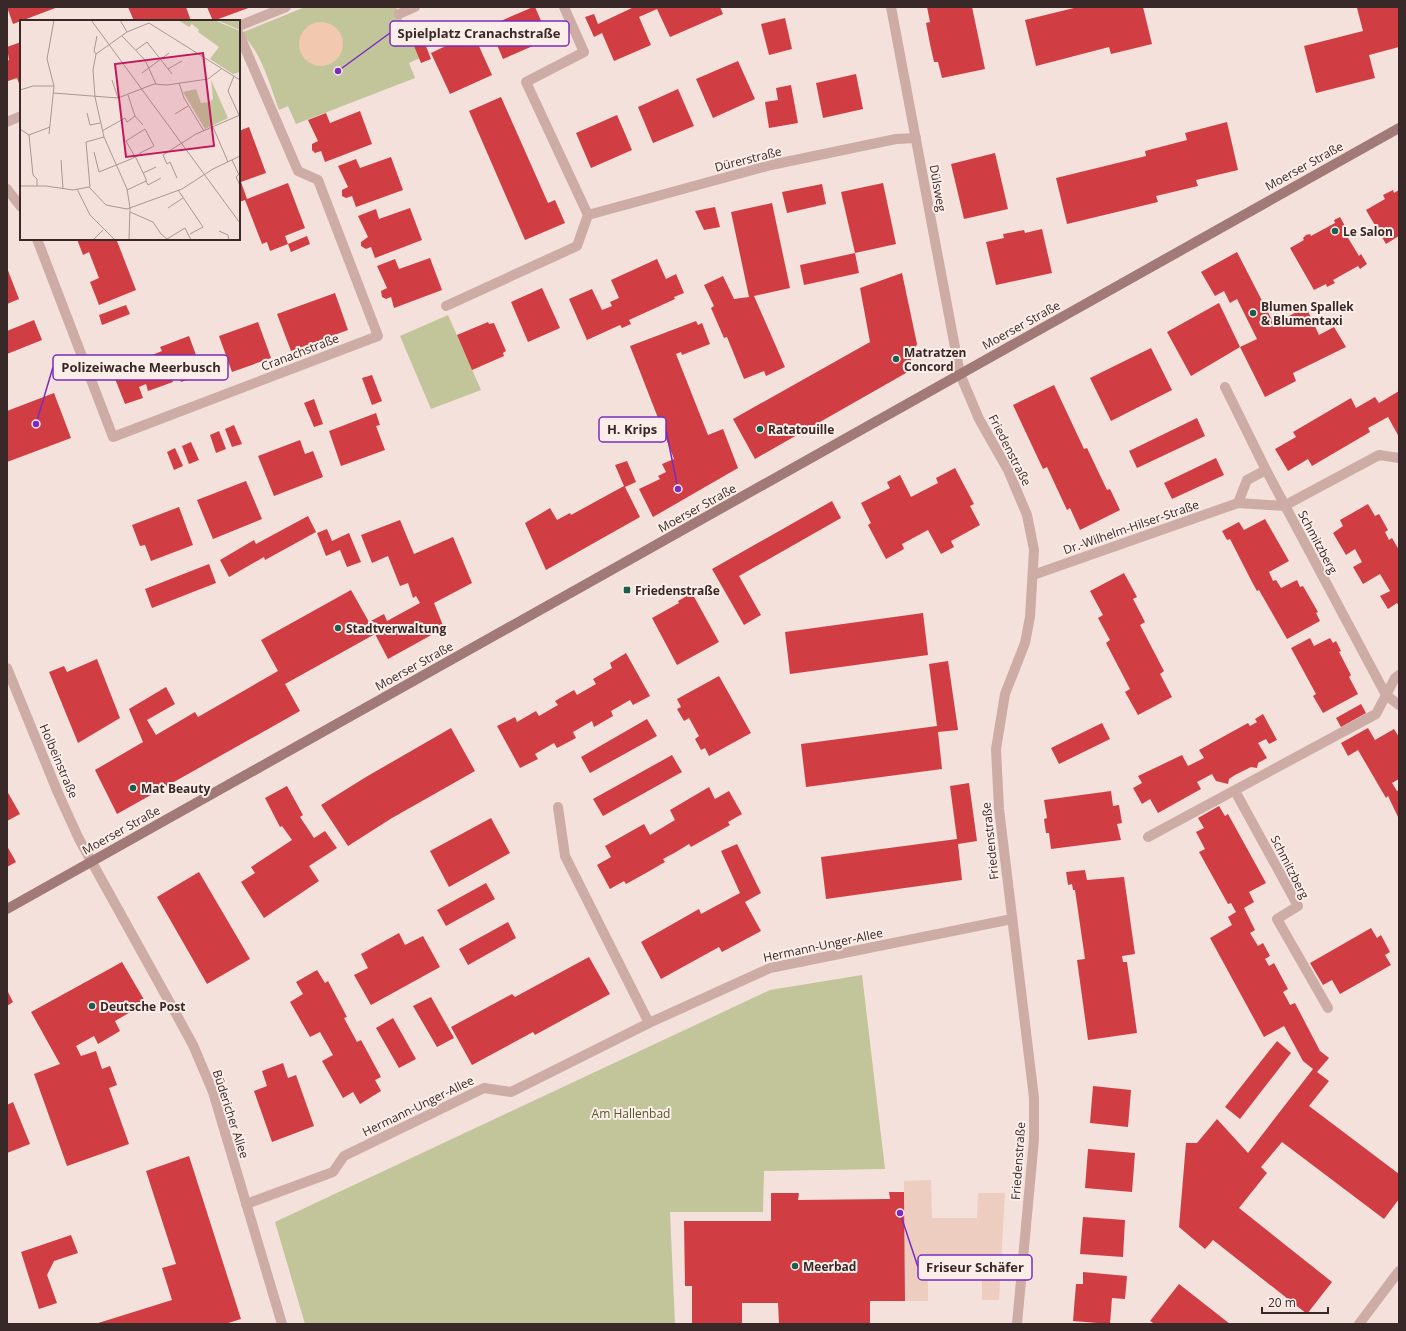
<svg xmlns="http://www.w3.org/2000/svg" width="1406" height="1331" font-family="'Open Sans',sans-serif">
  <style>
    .green { fill: #c2c499 }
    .sand { fill: #f2c8af }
    .plaza { fill: #edcdc0 }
    .building { fill: #d03d43 }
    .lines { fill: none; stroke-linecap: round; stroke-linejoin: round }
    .minor { stroke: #cdaca6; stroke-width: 10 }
    .secondary { stroke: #a17a77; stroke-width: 10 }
    .poi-dot { fill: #195e4f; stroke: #fbede8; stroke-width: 1.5 }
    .labels { text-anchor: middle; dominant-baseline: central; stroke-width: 4; stroke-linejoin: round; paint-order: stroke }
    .street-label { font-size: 12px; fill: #382827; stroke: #fbede8 }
    .poi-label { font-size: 12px; font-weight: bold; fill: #382827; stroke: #fbede8; text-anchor: start }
    .park-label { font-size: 12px; fill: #555929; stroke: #fbede8 }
    .inset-road { fill: none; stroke: #a99793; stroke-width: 1 }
    .view { fill: #c2185b; fill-opacity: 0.15; stroke: #c2185b; stroke-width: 2 }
    .inset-edge { fill: none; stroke: #382827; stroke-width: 2 }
    .leader { fill: none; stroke: #7b2cbf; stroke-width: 1.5 }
    .callout-dot { fill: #7b2cbf; stroke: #fbede8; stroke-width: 1.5 }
    .callout { fill: #fbede8; stroke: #7b2cbf; stroke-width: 1.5 }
    .callout-label { font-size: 13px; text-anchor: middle; font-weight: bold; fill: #382827 }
  </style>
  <rect width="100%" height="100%" fill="#f4e1db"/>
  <g class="green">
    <path d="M305,7h91l24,51 -11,5 6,15 -119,46 -8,-18 -9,4c-10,-27 -17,-57 -38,-77z"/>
    <path d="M448,315l33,75 -50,19 -31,-73z"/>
    <path d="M862,975l23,194 -121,2 -1,41h-93l5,112h-370l-30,-102 495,-232z"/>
  </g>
  <circle class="sand" cx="321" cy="44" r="22"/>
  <path class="plaza" d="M931,1180l1,38h45l1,-25h27l-6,107h-17v-34h-54v35h-23l-1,-120z"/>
  <g class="building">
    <path d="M7,7h51l-45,17z"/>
    <path d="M128,7h58l5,14h-57z"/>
    <path d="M207,7h44l-38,14z"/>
    <path d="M533,7h2l14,32 -46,20 -14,-33z"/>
    <path d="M634,7h86l3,7 -53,23 -13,-28 -18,8 12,28 -37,16 -12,-28 -8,4 -9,-20 9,-3 4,10z"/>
    <path d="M927,7h45l13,62 -43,9 -4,-16h-4l-4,-18 -4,-21 4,-1z"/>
    <path d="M1078,7h65l9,37 -41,10 -2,-7 -73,19 -11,-46z"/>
    <path d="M1360,7h39v40l-30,8 6,23 -59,15 -12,-47 59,-15 -6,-23z"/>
    <path d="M785,18l7,31 -23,6 -8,-31z"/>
    <path d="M473,33l19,42 -42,19 -19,-41z"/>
    <path d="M422,36l9,23 -10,4 -9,-22z"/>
    <path d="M21,42v47l-4,-11 -9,3 -1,-4v-16l2,-1 -2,-13z"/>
    <path d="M738,61l17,38 -42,19 -17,-39z"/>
    <path d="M856,74l7,35 -40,9 -7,-35z"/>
    <path d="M791,85l7,38 -29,5 -4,-26 13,-2 -2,-12z"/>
    <path d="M678,89l16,37 -41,17 -15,-36z"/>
    <path d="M501,97l47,106 7,-3 10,23 -40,17 -56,-129z"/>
    <path d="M360,111l12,33 -47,18 -4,-11 -6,2 -3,-3v-6l6,-3 -10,-21 18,-7 4,10z"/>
    <path d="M617,115l15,35 -41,18 -15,-35z"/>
    <path d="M1227,122l11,48 -42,10 2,6 -42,10 2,6 -91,22 -11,-46 90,-22 -1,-5 42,-11 -2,-7z"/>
    <path d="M249,127l17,46 -25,9 6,17 41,-16 17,45 -20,8 3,8 -18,7 -3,-9 -5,2 -17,-44 -6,2v-71z"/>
    <path d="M995,153l13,56 -44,10 -13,-55z"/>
    <path d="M391,157l12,33 -47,17 -4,-11 -6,2 -4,-2v-6l6,-3 -10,-21 18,-7 4,9z"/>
    <path d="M883,183l13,61 -41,9 -14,-61z"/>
    <path d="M822,184l4,20 -39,9 -5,-21z"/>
    <path d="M1393,190l1,3 5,-3v46l-13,8 -20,-34 19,-11 -2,-4z"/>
    <path d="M772,203l18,85 -36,8 31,71 -19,9 -2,-5 -20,8 -17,-42 -3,1 -13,-30 3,-2 -10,-21 19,-9 11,23 15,-2 -18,-85z"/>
    <path d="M715,207l5,20 -16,3 -9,-19z"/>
    <path d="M410,208l12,32 -47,18 -4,-11 -5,2 -5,-3v-4l7,-5 -10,-21 18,-7 3,10z"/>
    <path d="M1340,217l5,9 -3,2 17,28 2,-2 6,10 -7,5 -2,-3 -25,14 2,3 -8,4 -1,-3 -12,6 -24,-42 14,-8 -1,-2 3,-3 4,-1 1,2 24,-13 -1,-3z"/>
    <path d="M1042,229l10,44 -56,12 -10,-43 18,-4 -1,-4 21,-4 1,3z"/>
    <path d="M307,236l3,8 -19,8 -3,-8z"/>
    <path d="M77,239h46l-6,2 19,49 -37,15 -9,-23 9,-4 -10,-26 -6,3z"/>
    <path d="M1237,252l37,72 32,-17 13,28 15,-8 12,20 -53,26 3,8 -31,16 -25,-50 17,-8 -20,-40 -7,4 -6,-12 -9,5 -14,-24z"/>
    <path d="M855,253l4,20 -55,12 -4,-20z"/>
    <path d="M430,258l12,32 -48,18 -3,-11 -5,2 -4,-2 -1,-6 6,-3 -10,-22 18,-7 4,10z"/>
    <path d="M657,259l9,20 10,-5 8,19 -10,4 1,2 -46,21 2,4 -9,4 -2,-3 -33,15 -18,-41 23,-10 10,21 10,-4 -2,-4 9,-4 -8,-18z"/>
    <path d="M7,268l12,31 -12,5z"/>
    <path d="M902,273l15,71 -11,29 -151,86 -22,-40 137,-77 -10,-54z"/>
    <path d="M542,288l18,40 -32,14 -17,-40z"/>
    <path d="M335,293l13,37 -57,21 -14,-37z"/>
    <path d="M1219,303l21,44 -49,29 -24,-44z"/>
    <path d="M126,305l4,9 -28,11 -3,-10z"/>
    <path d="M34,320l8,20 -35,14v-23z"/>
    <path d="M696,321l2,4 4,-2 8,21 -28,11 -1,-3 -5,2 32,81 15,-6 15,39 -85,49 -14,-28 21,-10 -2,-3 8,-4 -4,-8 12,-5 -44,-113z"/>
    <path d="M258,322l13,36 -39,14 -13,-36z"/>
    <path d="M488,322l1,2 5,-1 12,28 -3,2 1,3 -32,14 -15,-35z"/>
    <path d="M189,336l14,38 -22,8 -3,-10 -7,3 2,7 -25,9 -2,-7 -7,3 4,11 -18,6 -15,-38 25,-9 2,4 25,-10 -2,-4z"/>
    <path d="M1151,348l21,42 -61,31 -21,-43z"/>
    <path d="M372,375l10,26 -10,4 -10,-27z"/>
    <path d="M1054,385l30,64 3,-1 20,42 3,-1 10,21 -40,20 -10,-22 -3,2 -20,-43 -4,2 -30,-64z"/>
    <path d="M1399,391v46l-11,-20 -20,11 2,4 -58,34 -4,-7 -20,12 -13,-22 21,-12 -3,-5 58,-34 5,10 19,-11 4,6z"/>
    <path d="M54,393l17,45 -64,24v-51z"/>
    <path d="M314,399l9,25 -9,3 -10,-24z"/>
    <path d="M376,413l4,12 -4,1 9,24 -44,16 -12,-35z"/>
    <path d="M1197,418l8,18 -68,32 -8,-17z"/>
    <path d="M234,425l8,19 -10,3 -7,-18z"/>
    <path d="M219,431l7,18 -10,4 -6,-18z"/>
    <path d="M300,440l5,14 8,-3 10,26 -49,19 -16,-40z"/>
    <path d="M191,442l8,18 -10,4 -7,-18z"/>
    <path d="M175,448l8,18 -9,4 -7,-18z"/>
    <path d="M1216,458l8,17 -52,24 -8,-16z"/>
    <path d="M627,461l9,21 -11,5 15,30 -94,53 -21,-47 25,-15 7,12 13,-7 1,2 53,-29 -9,-21z"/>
    <path d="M955,468l19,36 -4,2 10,19 -29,16 3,6 -13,7 -13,-24 -26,14 2,5 -18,10 -18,-34 3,-2 -10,-20 29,-15 -3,-6 13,-7 11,22 27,-14 -2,-5z"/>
    <path d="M246,481l16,38 -49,20 -16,-39z"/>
    <path d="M832,501l9,17 -102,58 22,39 -17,10 -32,-56z"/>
    <path d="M1368,504l7,12 4,-2 9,16 -3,2 4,8 3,-2 7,12v56l-2,-3 -9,6 -8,-13 10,-5 -10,-17 -17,10 -10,-17 9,-5 -7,-13 -9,6 -13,-22 10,-7 -3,-6z"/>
    <path d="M179,507l14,38 -42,16 -6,-16 -5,1 -8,-21z"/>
    <path d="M308,516l8,16 -51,28 -1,-3 -35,20 -9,-17 34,-20 2,4z"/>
    <path d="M1265,519l24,42 -20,11 4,9 3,-1 5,8 16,-8 3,7 3,-1 15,26 -2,1 4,8 -33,18 -28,-49 -2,1 -5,-9 -22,-43 -3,1 -5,-9 17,-9 5,8z"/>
    <path d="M400,520l14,34 39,-17 19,46 -38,20 10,25 -56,31 -13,-25 -90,50 15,27 -183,103 -22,-44 48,-28 -14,-33 37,-22 9,17 -28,16 9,15 39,-23 3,5 80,-46 -17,-31 90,-50 18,32 15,-8 3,7 33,-18 -4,-7 -3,2 -5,-15 -8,3 -12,-30 -16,7 -11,-28z"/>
    <path d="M327,529l5,12 17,-8 12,29 -14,5 -7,-17 -14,6 -9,-23z"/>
    <path d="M209,564l7,19 -64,25 -7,-19z"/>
    <path d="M1124,573l13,24 -4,2 12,23 -5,3 24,46 -4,3 12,23 -34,18 -13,-23 5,-3 -24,-46 4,-3 -12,-22 5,-3 -13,-24z"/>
    <path d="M692,593l27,49 -42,23 -25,-47 27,-15 -1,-2z"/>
    <path d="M923,613l5,42 -138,19 -5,-42z"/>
    <path d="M1310,638l4,8 16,-8 3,5 3,-2 5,10 -2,1 12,23 -2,2 9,17 -35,19 -10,-17 3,-2 -25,-46z"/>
    <path d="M626,653l24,43 -17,9 -3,-5 -19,11 2,5 -19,11 -2,-6 -19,11 3,6 -19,10 -3,-5 -19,11 3,5 -18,9 -23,-42 18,-9 2,5 19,-11 3,5 19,-11 -3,-4 19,-11 3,5 19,-11 -3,-5 19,-11 -2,-5z"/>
    <path d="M97,659l23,59 -42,25 -29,-71 15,-6 3,6z"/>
    <path d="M948,661l10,69 -20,2 4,37 -136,18 -5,-43 136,-18 -8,-62z"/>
    <path d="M719,676l32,57 -42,23 -4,-8 -4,2 -6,-11 4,-3 -10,-18 -5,3 -7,-12 4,-2 -4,-8z"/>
    <path d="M1361,704l5,9 -25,14 -5,-9z"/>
    <path d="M1263,714l14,26 -8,4 -3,-5 -8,4 9,15 -9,5 -1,5 -6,-1 -16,8 -6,4 -1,5 -12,-3 -4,-7 -15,8 4,7 -43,24 -8,-14 -8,5 -9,-16 9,-5 -4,-7 44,-21 6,11 16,-8 -5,-8 49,-27 2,3 7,-4 -2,-3z"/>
    <path d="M647,719l10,17 -67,37 -9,-16z"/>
    <path d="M1102,723l8,16 -51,25 -8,-16z"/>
    <path d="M451,728l24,43 -83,47 -44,28 -27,-41 45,-28z"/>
    <path d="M1368,728l7,12 19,-11 5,8v42l-7,4 5,8 2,-1v29l-11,-23 -2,2 -28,-48 -10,6 -7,-13z"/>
    <path d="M672,755l10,17 -79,44 -10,-17z"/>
    <path d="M969,783l8,58 -19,3 4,36 -136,19 -5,-42 136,-18 -7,-53z"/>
    <path d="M287,786l16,29 -3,2 14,21 11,-7 12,17 -28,18 10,15 -55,37 -23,-36 14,-9 -4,-6 41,-27 -10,-14 -2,1 -15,-29z"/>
    <path d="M709,787l6,12 14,-8 13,23 -14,8 2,3 -39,22 -2,-3 -13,8 -13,7 2,3 -19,11 -20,11 -2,-3 -14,8 -13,-24 14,-8 -6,-11 39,-22 6,11 25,-15 -5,-10z"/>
    <path d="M7,791l13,23 -13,7z"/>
    <path d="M1111,791l2,15 6,-1 3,18 -5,1 4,16 -70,9 -2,-16h-3l-2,-14 3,-1 -3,-18z"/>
    <path d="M1219,806l6,10 3,-2 38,69 -17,9 5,10 -10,6 11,22 -5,3 8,13 5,-3 7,13 -5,3 4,7 5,-3 14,26 -5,3 4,7 3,6 5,-2 25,48 9,7 -12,14 12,9 -20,25 90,68v25l-15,20 -102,-77 -21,25 6,6 -28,35 93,74 -25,32 -94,-74 -8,9 -26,-22 7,-84h11l20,-24 31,34 65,-84 -10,-8 -19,-35 -20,11 -54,-99 22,-13 -4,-8 8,-5 -5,-9 -3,1 -29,-52 6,-3 -9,-17 8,-4 -6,-10z"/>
    <path d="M491,818l19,35 -61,34 -19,-36z"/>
    <path d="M737,844l24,49 -16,9 16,29 -39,21 -3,-5 -58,32 -20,-37 58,-33 2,5 39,-21 -19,-42z"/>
    <path d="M7,846l9,16 -9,5z"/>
    <path d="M1085,870l2,10 37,-3 11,77 -13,2 1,6h4l10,71 -49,7 -11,-80 8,-1 -10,-69h-2l-1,-6 -4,1 -2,-13z"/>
    <path d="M199,872l51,87 -43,25 -50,-87z"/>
    <path d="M486,883l9,16 -49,27 -9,-16z"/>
    <path d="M508,922l8,16 -48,27 -9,-16z"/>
    <path d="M1371,928l6,10 4,-3 9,17 -5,3 6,10 -51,29 -8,-14 -9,5 -13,-22z"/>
    <path d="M399,933l6,12 18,-9 17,31 -69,38 -17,-30 14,-7 -7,-14z"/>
    <path d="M589,957l21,37 -75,41 -2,-3 -61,33 -21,-38 61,-33 3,3z"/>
    <path d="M122,962l24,41 -31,18 5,10 -22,13 -4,-8 -18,10 5,10 15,-5 6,18 8,-3 7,19 -8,3 20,56 -62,22 -33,-92 26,-10 -29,-52z"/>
    <path d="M317,970l8,13 3,-2 19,36 -3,1 13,24 4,-2 20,37 -6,3 6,11 -21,13 -7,-12 -10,6 -21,-37 11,-6 -13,-23 -10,5 -20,-35 13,-8 -7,-12z"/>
    <path d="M7,990l6,12 -6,4z"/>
    <path d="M431,997l23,41 -17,9 -24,-41z"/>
    <path d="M393,1018l23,41 -17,9 -23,-40z"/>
    <path d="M1277,1041l14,12 -51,66 -15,-12z"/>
    <path d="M283,1063l5,15 8,-3 18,51 -42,16 -18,-51 13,-5 -5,-15z"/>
    <path d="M1093,1086l38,4 -3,37 -38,-4z"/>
    <path d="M13,1102l17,42 -23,9v-48z"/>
    <path d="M1088,1149l47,4 -3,39 -47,-4z"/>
    <path d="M189,1156l52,163 -16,5h-130l77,-24 -10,-32 14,-4 -30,-93z"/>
    <path d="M889,1192h15l1,109h-35v23h-91l-1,-21h-36v21h-50v-38h-7l-1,-65h87v-28h28l-1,7 92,-1z"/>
    <path d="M1083,1217l42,3 -2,37 -43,-3z"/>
    <path d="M71,1235l7,18 -24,8 -7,14 10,28 -18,6 -18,-57z"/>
    <path d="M1083,1272l44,4 -2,23 -13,-1 -2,26 -37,-3 3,-37h7z"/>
    <path d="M1179,1284l51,40h-75l-5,-3z"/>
  </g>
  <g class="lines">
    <g class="minor">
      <path d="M891,7l69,367 19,45 29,51 19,45 7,35 -4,67 -5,26 -20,51 -9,55 3,60 35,289v41l-17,185"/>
      <path d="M399,14l16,-7"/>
      <path d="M239,26l47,-19"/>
      <path d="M7,122l14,-6"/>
      <path d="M7,189l14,18"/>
      <path d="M588,215l183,-50 125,-26 20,-1"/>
      <path d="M37,239l76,198 265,-101 -60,-156 -20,-9 -59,-137"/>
      <path d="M446,306l131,-60 11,-31 -62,-133 58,-30 -20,-45"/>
      <path d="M1225,387l41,83 120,225 13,10"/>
      <path d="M1238,503l9,-23 19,-10"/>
      <path d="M1033,575l205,-72 46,3 95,-51 20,3"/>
      <path d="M7,668l51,125 21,46 96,173 18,33 20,47 69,232"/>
      <path d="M1235,791l63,115 -21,13 51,89"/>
      <path d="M558,807l7,49 84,167"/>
      <path d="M1148,837l228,-123 19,-36 4,-3"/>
      <path d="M246,1204l87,-32 11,-16 140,-68 27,4 138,-69 121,-55 242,-49"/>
      <path d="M1359,1324l40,-53"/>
    </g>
    <path class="secondary" d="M7,909l1392,-781"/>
  </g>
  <g class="poi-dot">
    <circle cx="1335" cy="231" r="4"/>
    <circle cx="1253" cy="313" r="4"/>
    <circle cx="896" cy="359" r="4"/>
    <circle cx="760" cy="429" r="4"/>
    <rect x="623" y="586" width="8" height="8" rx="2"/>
    <circle cx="338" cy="628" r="4"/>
    <circle cx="133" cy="788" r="4"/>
    <circle cx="92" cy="1006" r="4"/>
    <circle cx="795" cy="1266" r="4"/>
  </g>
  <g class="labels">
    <g class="street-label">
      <text transform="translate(748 159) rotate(-14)">Dürerstraße</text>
      <text transform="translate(1304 166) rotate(-29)">Moerser Straße</text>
      <text transform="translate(938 188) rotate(80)">Dülsweg</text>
      <text transform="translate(1021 325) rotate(-29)">Moerser Straße</text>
      <text transform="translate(300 352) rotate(-21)">Cranachstraße</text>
      <text transform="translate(1010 450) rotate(63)">Friedenstraße</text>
      <text transform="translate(697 508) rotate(-29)">Moerser Straße</text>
      <text transform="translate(1131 527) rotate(-19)">Dr.-Wilhelm-Hilser-Straße</text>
      <text transform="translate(1318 542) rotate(62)">Schmitzberg</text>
      <text transform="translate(414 666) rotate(-29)">Moerser Straße</text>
      <text transform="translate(59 761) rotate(67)">Holbeinstraße</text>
      <text transform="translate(121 830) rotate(-29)">Moerser Straße</text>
      <text transform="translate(990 841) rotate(-96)">Friedenstraße</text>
      <text transform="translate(1290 867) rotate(63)">Schmitzberg</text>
      <text transform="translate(823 945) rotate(-12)">Hermann-Unger-Allee</text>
      <text transform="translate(418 1106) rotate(-26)">Hermann-Unger-Allee</text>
      <text transform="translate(231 1114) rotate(72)">Büdericher Allee</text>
      <text transform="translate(1018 1161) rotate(-86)">Friedenstraße</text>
    </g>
    <g class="poi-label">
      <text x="1343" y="231">Le Salon</text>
      <text x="1261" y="306">Blumen Spallek<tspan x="1261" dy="14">&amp; Blumentaxi</tspan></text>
      <text x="904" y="352">Matratzen<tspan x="904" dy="14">Concord</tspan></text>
      <text x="768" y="429">Ratatouille</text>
      <text x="635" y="590">Friedenstraße</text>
      <text x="346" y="628">Stadtverwaltung</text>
      <text x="141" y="788">Mat Beauty</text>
      <text x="100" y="1006">Deutsche Post</text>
      <text x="803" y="1266">Meerbad</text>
    </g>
    <g class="park-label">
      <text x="631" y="1113">Am Hallenbad</text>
    </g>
  </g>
  <g transform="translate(20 20)">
    <rect width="220" height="220" fill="#f4e1db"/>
    <path d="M158,0h36l26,11v41l-7,2 -23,-15 9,-12 -21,-15 1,-2 -7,-6 -3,3zM197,0h23v10zM191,60l17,38 -23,11 -22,-37 13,-3 5,14 8,-1 4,-3z" fill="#c2c499"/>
    <path class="inset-road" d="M71,0l149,203M100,0l7,12M102,16l23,24 11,24M116,30l11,-8 25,32M76,34l-2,-3 3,-15M148,49l14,-8M122,53l27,-20M214,56l-6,15 11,24M92,60l6,18M159,63l5,15 20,33M0,70l13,-4h21M33,73l65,5 36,-14 13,1 41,-6 13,-10M108,75l7,21 8,9M67,93l3,12 10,-2M155,94l13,-8M193,107l15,35M0,109l9,6 4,40 4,4v7M82,111l23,-13 2,4 8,-6M29,114l5,-48 -7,-27 7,-39M9,115l21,-8M74,132l5,20 32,-13 4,-2 3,-1 2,-3 14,-7 -9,-17 -19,12 9,16 1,1 10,21v2M41,140l2,29M212,140l8,17M123,153l13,-6M219,154l-3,3 4,8M157,158l-7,-16 -3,2 -4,-9 33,-21 44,-19M0,166h26l27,4 16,-3 17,18 21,4 55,-20 31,-20 27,-13M70,167l-4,-45 18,-5M57,169l13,26 25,25M107,170l19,-9 2,4 13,-7M158,170l25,37 -13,7M148,188l15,-10M110,192l23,10 8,12 6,5 18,-11 6,12M199,211l9,4 1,5M73,220l10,-10M109,220l1,-32 -3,-19 -23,-52 -9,-40 -2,-27 3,-16 31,-22 22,-9 91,57"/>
    <path class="view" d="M183,33l11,93 -88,11 -11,-93z"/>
    <rect width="220" height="220" class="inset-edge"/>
  </g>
  <path class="leader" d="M338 71L390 33M36 424L53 367M678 489L666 430M900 1213L918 1267"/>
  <g class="callout-dot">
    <circle cx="338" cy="71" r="4"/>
    <circle cx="36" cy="424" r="4"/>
    <circle cx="678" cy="489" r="4"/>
    <circle cx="900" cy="1213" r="4"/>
  </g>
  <g class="callout">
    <rect x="390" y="21" width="179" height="25" rx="4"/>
    <rect x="53" y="355" width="175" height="25" rx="4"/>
    <rect x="599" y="417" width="67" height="25" rx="4"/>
    <rect x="918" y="1255" width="114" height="25" rx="4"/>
  </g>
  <g class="callout-label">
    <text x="479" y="38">Spielplatz Cranachstraße</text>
    <text x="141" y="372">Polizeiwache Meerbusch</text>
    <text x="632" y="434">H. Krips</text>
    <text x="975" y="1272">Friseur Schäfer</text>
  </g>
  <rect width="1406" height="1331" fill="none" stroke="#382827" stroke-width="16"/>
  <path d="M1262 1307v6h66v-6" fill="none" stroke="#382827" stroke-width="2"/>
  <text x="1268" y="1307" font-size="12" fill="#382827" stroke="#fbede8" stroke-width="3" paint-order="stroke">20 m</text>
</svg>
